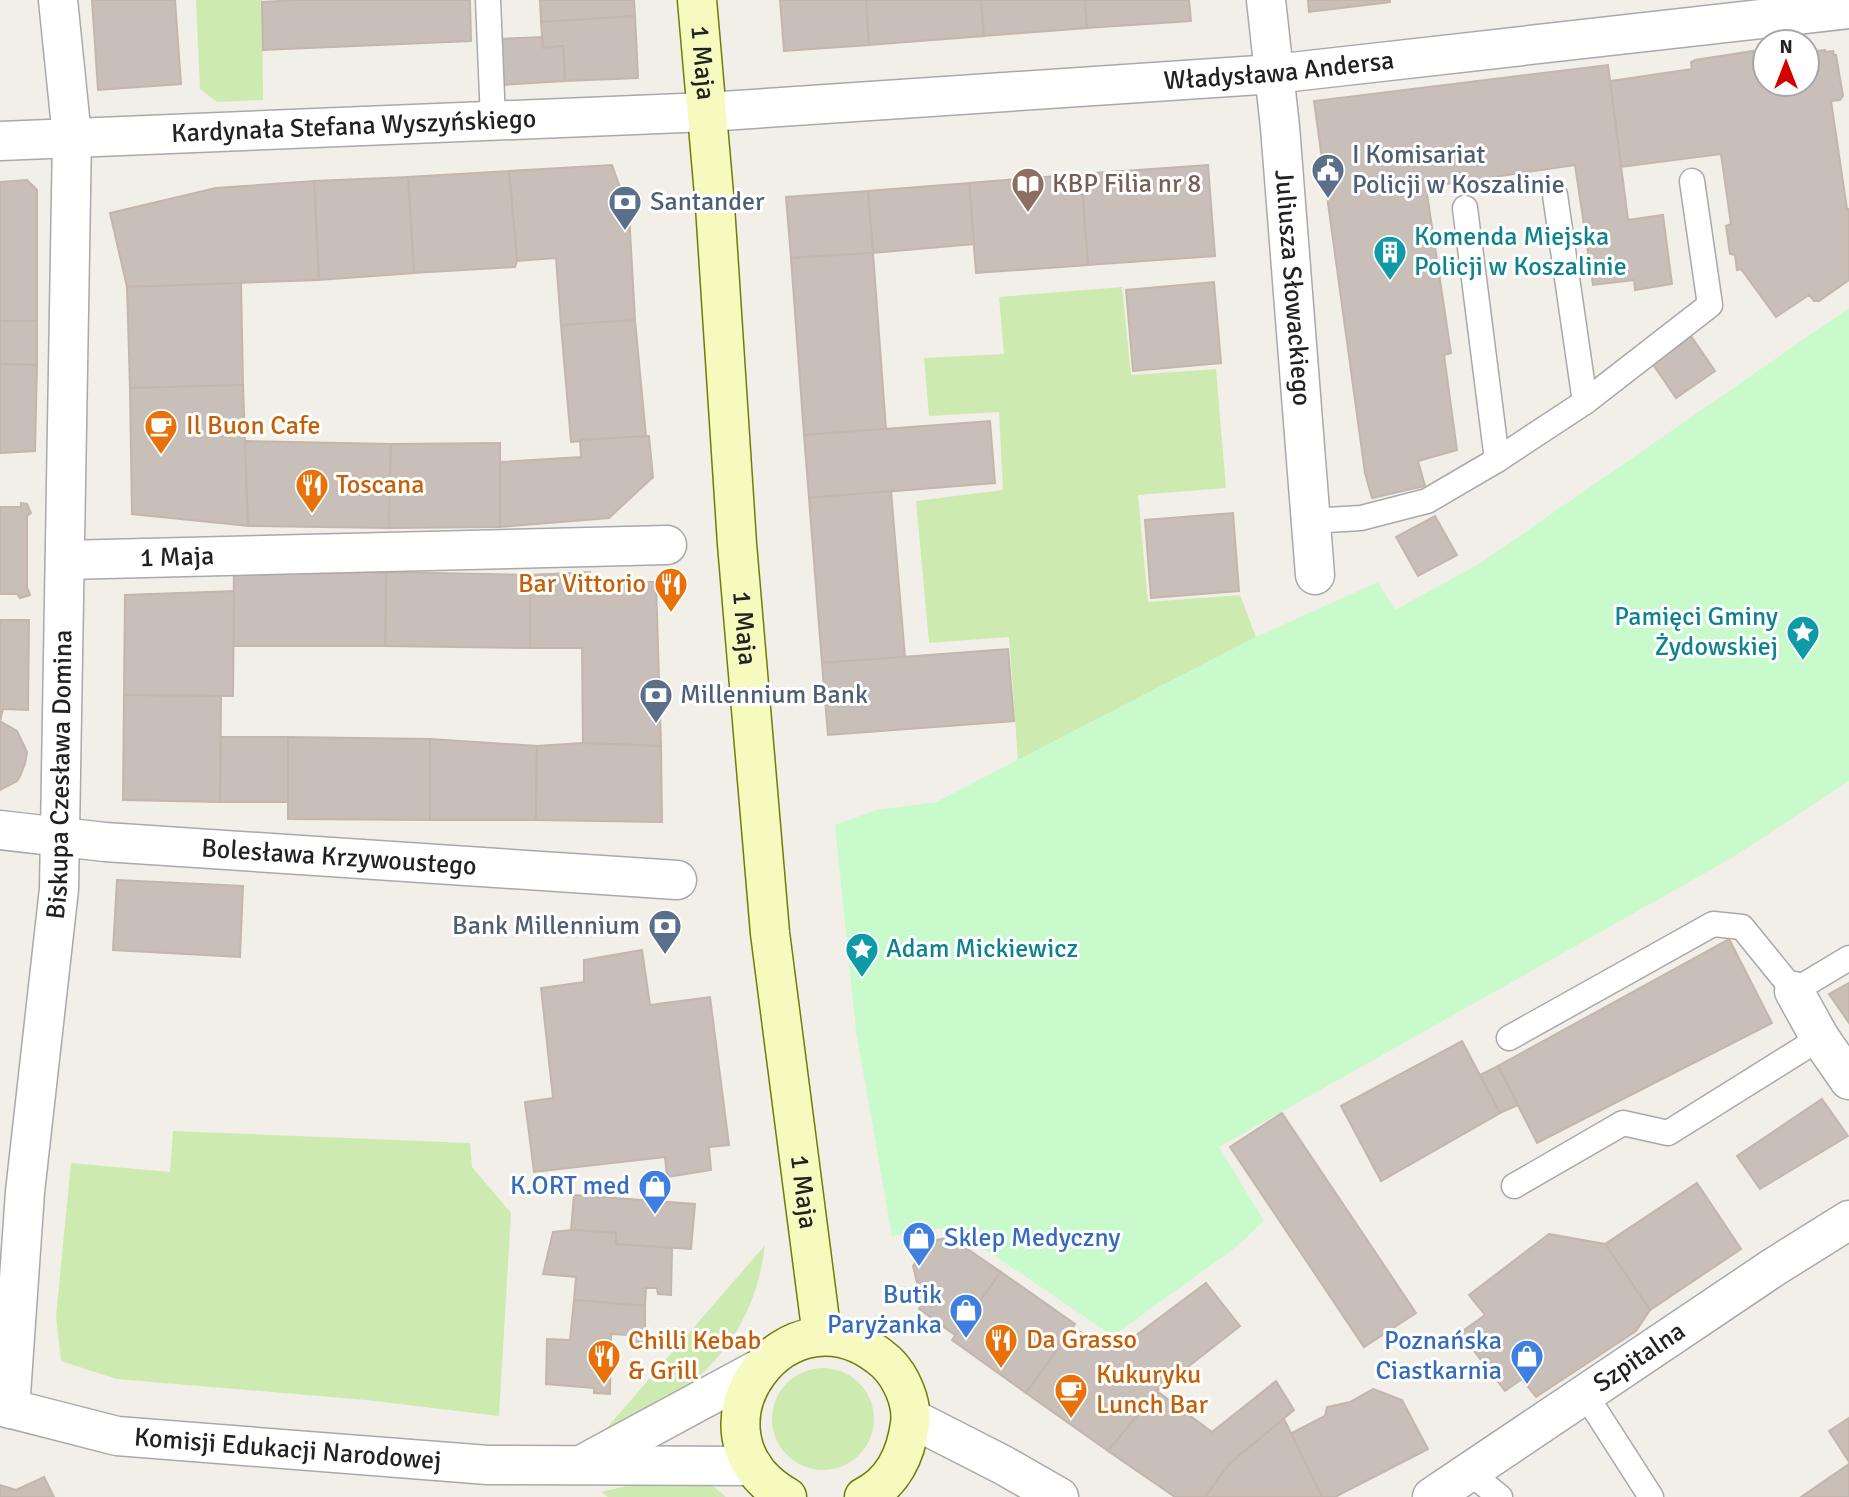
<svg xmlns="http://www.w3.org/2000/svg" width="1849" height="1497" font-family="Signika,sans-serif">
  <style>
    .grass { fill: #cdebb0 }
    .park { fill: #c8facc }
    .building { fill: #c7bfb8; stroke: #c4b6ab; stroke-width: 2 }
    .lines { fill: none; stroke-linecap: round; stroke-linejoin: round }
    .lane-casing { stroke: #a9a9a9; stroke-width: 27 }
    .street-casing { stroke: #a9a9a9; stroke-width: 41 }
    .secondary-casing { stroke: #707d05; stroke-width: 41 }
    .lane { stroke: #fff; stroke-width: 24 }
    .street { stroke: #fff; stroke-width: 38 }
    .secondary { stroke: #f7fabf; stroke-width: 38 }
    .labels { text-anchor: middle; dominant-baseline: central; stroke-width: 6; stroke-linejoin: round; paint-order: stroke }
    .street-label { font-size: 26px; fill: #222; stroke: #fff }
    .service-label { font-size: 26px; fill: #4e5e75; stroke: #fff; text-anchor: start }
    .education-label { font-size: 26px; fill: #785e54; stroke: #fff; text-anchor: start }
    .culture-label { font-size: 26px; fill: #0d838f; stroke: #fff; text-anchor: start }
    .food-label { font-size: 26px; fill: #c56008; stroke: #fff; text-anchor: start }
    .shop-label { font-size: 26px; fill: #366cbe; stroke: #fff; text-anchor: end }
  </style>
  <rect width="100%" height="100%" fill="#f2efe9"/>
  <g class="grass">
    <path d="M196,0h66l1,100 -46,2 -17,-13z"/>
    <path d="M1122,287l9,88 85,-6 10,119 -88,7 10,107 92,-7 16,42 -238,123 -9,-123 -80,6 -13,-142 87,-11 -4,-78 -70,4 -5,-58 80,-4 -5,-57z"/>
    <path d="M173,1131l297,12 2,24 39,46 -12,203 -133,-16 -250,-21 -55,-18 -5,-45 15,-153 99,9z"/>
    <path d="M765,1245c-11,96 -73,154 -160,185z"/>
    <circle cx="823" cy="1419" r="51"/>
    <path d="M674,1475l34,7 18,15h-118l-7,-5z"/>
  </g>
  <path class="park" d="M1849,308v473l-119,78 -511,288 45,74 -28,26 -123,89 -161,-109 -60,9 -36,-205 -21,-206 41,-15 60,-8 320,-165 122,-55 17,28 84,-46z"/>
  <g class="building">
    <path d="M92,0h83l6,84 -83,6z"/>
    <path d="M295,0h175l1,41 -208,9 -1,-48z"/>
    <path d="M540,0h94l1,16 -94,6z"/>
    <path d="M780,0h86l3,45 -85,6z"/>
    <path d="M866,0h115l3,36 -115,9z"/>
    <path d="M981,0h104l2,28 -103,8z"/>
    <path d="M1085,0h104l2,21 -104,7z"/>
    <path d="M1308,0h82v2l-81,10z"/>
    <path d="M635,16l3,62 -73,3 -2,-35 -20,2 -2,-26z"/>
    <path d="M542,37l1,11 20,-2 2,35 -63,4 -2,-46z"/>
    <path d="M1825,50v2l8,-1 1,4h2l7,41 -3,4 -9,1 16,108h2v71l-30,21h-5l-5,-6 -33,22 -35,-48 -4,1 -2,-15 -5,-1 -4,-28 5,-2 -10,-70 -100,13 -11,-86 82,-12 -1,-7 4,-2 58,-9v2l12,-2v33h42v-32z"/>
    <path d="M1608,65l20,155 35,-5 9,69 -37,6 -1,-10 -41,5 -18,-120 -149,22 25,166 -7,2 13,95 -39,11 7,25 -53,12 -7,-25 -51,-372z"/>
    <path d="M612,165l17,48 6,107 -74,5 -5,-67 -39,3 -8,-90z"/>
    <path d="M1208,165l7,91 -127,9 -7,-91z"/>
    <path d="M509,171l8,90 -2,6 -101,6 -6,-96z"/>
    <path d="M1081,174l7,91 -112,8 -7,-90z"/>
    <path d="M408,177l6,96 -95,7 -5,-99z"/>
    <path d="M27,180l10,10v131h-37v-139z"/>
    <path d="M314,181l5,99 -192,7 -17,-74 106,-25z"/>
    <path d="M969,183l5,61 -101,9 -5,-62z"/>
    <path d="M868,191l5,62 -82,5 -5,-61z"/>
    <path d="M873,253l13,176 -82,6 -13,-177z"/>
    <path d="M1214,282l7,81 -88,8 -7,-81z"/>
    <path d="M241,283l2,102 -113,3 -3,-101z"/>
    <path d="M635,320l11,116 -75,6 -10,-117z"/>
    <path d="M0,321h37v44l-37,-1z"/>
    <path d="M1691,336l24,35 -39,27 -24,-35z"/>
    <path d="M0,364l37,1 -2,86 -35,2z"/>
    <path d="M243,385l5,141 -116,-12 -2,-126z"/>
    <path d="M990,421l5,62 -186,15 -5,-63z"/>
    <path d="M649,436l4,41 -44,41 -109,9v-65l81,-5 -1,-17z"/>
    <path d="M245,441l146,3 -2,84 -141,-2z"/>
    <path d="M500,443v84l-111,1 2,-84z"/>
    <path d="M891,491l14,166 -83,6 -13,-165z"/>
    <path d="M21,503l6,1 4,9 -4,3v71l3,8 -10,3 -3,-4h-17v-87h21z"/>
    <path d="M1233,513l6,78 -88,7 -6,-78z"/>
    <path d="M1435,516l22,39 -39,21 -22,-39z"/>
    <path d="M386,572l144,3v73l-145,-2z"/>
    <path d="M386,572l-1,74h-152l1,-73z"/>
    <path d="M590,572v10h66l5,164 -78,-3 -1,-95h-52v-73z"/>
    <path d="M234,591l-1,105 -109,-1 1,-100z"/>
    <path d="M0,620h29l-1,90 -25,-1 -3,12z"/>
    <path d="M1008,649l6,72 -186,14 -6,-72z"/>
    <path d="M124,695l97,1 -1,106 -97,-2z"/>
    <path d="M0,721l17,10 10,21 -2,12 -5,12 -3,5 -17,9z"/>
    <path d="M221,737h67l1,65h-69z"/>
    <path d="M288,737l142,2v81l-142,-1z"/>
    <path d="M430,739l107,7 -1,74h-106z"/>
    <path d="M583,743l78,3 1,76 -126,-2 1,-74z"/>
    <path d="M117,880l126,6 -3,71 -127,-7z"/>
    <path d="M1729,939l43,84 -235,120 -39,-77z"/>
    <path d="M642,950l8,55 60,-8 19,148 -20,2 2,23 -44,7 -2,-20 -131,15 -9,-70 28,-4 -12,-110 43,-6v-22z"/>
    <path d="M1849,983v40l-20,-29z"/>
    <path d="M1462,1041l38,72 -119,68 -40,-75z"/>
    <path d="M1498,1066l20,39 -18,8 -20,-38z"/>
    <path d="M1822,1099l26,37 -88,53 -23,-33z"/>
    <path d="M1282,1113l134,200 -52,34 -134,-200z"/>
    <path d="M1697,1183l44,66 -91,61 -45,-66z"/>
    <path d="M574,1195l121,9 -4,45 -75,-5v-11l-45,-3z"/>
    <path d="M571,1230l45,3v11l56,4 -1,47 -13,-1 -1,-6h-11l-1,18 -71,-6 2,-23 -33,-3 10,-42z"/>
    <path d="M1549,1234l56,10 45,66 -14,21 -100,66 -14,-18 -17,12 -45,-58 25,-18 -16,-20z"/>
    <path d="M950,1237l51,35 -46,63 -36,-26 3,-6 -9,-37 11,-15 -2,-8z"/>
    <path d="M1001,1272l74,52 -49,69 -74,-53z"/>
    <path d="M1206,1283l34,43 -83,65 -49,60 -82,-58 47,-65 42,23z"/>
    <path d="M574,1300l71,6v37l-15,-2v-6l-19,-1 -1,60 -16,-1v-5l-48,-4 1,-45 23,1z"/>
    <path d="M1276,1381l18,29 -65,54 -24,33h-30l-67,-46 49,-60 55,41z"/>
    <path d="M1373,1389l29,11 26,49 -93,48h-13l-32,-63 35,-18 2,-9 23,-5z"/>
    <path d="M1849,1418v44l-20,-31z"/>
    <path d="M1284,1419l38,78h-117l24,-33z"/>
    <path d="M1849,1464v33h-48z"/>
    <path d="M44,1477l10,20h-54v-12l16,5z"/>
  </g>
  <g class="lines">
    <defs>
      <g id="lane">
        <path d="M488,0l5,120"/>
        <path d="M1555,195l30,207"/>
        <path d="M1497,460l88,-58 125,-97 -18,-124"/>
        <path d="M1310,521l51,-3 66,-17 70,-41 -32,-252"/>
        <path d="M1509,1038l204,-114 29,3 52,64 55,-33"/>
        <path d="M1514,1186l109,-63 45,10 152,-95"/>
        <path d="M1585,1394l66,103"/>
        <path d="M1469,1472l31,25"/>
      </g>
      <g id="street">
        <path id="s1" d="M1266,0l14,127 35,448"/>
        <path id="s2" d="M0,141l707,-29 567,-38 575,-65"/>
        <path id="s3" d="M65,560l602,-15"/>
        <path id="s4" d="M0,830l105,12 572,38"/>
        <path d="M1794,991l26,47 29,42"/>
        <path id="s5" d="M0,1406l117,30 371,29 265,1"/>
        <path id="s6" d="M10,1409l15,-217 34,-303 13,-752 -14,-137"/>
        <path d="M911,1418l92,47 56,32"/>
        <path d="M583,1464l174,-94"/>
        <path id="s7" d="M1432,1497l342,-230 75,-47"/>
      </g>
      <g id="secondary">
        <path id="s8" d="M697,0l18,206 22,338 33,389 52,403"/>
        <path d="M787,1497c-112,-64 1,-222 99,-135 15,14 27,41 24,62 -4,30 -17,59 -46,73"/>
      </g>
    </defs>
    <use href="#lane" class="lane-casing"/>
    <use href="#street" class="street-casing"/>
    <use href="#secondary" class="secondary-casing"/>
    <use href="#lane" class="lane"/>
    <use href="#street" class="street"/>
    <use href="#secondary" class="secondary"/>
  </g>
  <defs>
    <symbol id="civic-pin" viewBox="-11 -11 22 30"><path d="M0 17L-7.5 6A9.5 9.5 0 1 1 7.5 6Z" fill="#5c6f8a" stroke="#fff"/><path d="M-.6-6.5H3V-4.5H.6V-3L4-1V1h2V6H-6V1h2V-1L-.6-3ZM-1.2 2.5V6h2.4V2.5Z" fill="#fff"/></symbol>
    <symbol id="library-pin" viewBox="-11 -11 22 30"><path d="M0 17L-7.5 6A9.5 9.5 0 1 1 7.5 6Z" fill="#8d6e63" stroke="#fff"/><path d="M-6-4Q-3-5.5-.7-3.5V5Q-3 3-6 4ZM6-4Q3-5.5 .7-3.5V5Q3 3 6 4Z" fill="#fff"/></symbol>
    <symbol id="bank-pin" viewBox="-11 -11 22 30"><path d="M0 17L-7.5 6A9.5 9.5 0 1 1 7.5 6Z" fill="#5c6f8a" stroke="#fff"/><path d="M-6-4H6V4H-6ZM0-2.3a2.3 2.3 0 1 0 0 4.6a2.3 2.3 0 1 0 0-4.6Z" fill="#fff"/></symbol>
    <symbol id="building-pin" viewBox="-11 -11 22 30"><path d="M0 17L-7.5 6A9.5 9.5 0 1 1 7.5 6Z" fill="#0f9aa8" stroke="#fff"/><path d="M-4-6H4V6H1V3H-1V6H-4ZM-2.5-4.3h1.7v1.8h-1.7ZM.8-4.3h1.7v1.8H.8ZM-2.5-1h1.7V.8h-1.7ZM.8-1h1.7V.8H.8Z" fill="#fff"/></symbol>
    <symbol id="cafe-pin" viewBox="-11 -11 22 30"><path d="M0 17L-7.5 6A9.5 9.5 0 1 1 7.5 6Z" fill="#e8710a" stroke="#fff"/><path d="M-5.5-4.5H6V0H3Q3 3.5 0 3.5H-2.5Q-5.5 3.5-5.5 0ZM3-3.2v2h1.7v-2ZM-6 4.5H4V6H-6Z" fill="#fff"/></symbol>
    <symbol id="restaurant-pin" viewBox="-11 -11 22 30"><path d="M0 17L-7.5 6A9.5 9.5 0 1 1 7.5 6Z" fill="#e8710a" stroke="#fff"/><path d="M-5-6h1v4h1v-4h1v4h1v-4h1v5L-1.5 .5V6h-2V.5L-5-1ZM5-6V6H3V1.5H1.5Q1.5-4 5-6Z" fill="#fff"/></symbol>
    <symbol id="sight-pin" viewBox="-11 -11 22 30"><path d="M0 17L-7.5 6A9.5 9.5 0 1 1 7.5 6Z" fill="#0f9aa8" stroke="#fff"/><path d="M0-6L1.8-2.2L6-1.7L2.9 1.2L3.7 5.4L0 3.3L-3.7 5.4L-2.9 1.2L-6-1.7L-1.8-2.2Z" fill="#fff"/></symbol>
    <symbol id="shop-pin" viewBox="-11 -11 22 30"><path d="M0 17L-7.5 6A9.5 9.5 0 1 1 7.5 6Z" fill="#3f7fe0" stroke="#fff"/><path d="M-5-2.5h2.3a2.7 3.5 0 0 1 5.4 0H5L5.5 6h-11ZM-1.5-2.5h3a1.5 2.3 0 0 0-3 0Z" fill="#fff"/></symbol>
  </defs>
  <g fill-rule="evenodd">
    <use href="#civic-pin" x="1309" y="151" width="38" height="52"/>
    <use href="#library-pin" x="1009" y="165" width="38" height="52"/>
    <use href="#bank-pin" x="606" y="183" width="38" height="52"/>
    <use href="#building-pin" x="1371" y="233" width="38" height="52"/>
    <use href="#cafe-pin" x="142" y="407" width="38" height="52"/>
    <use href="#restaurant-pin" x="293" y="466" width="38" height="52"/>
    <use href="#restaurant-pin" x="652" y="565" width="38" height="52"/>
    <use href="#sight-pin" x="1784" y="613" width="38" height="52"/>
    <use href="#bank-pin" x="637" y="676" width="38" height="52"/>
    <use href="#bank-pin" x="646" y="907" width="38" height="52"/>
    <use href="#sight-pin" x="843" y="930" width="38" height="52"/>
    <use href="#shop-pin" x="636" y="1167" width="38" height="52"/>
    <use href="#shop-pin" x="900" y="1219" width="38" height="52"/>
    <use href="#shop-pin" x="947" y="1291" width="38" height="52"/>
    <use href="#restaurant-pin" x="982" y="1321" width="38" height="52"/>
    <use href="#restaurant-pin" x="585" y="1337" width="38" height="52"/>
    <use href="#shop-pin" x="1508" y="1337" width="38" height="52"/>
    <use href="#cafe-pin" x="1052" y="1371" width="38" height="52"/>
  </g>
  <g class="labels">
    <g class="street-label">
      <text stroke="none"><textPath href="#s8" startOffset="63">1 Maja</textPath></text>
      <text stroke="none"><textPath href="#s2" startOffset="1281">Władysława Andersa</textPath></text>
      <text stroke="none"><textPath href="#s2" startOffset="354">Kardynała Stefana Wyszyńskiego</textPath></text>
      <text stroke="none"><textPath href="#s1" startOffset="289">Juliusza Słowackiego</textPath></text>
      <text stroke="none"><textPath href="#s3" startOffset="112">1 Maja</textPath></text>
      <text stroke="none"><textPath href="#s8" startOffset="630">1 Maja</textPath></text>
      <text stroke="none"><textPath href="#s6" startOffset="637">Biskupa Czesława Domina</textPath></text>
      <text stroke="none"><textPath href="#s4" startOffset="340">Bolesława Krzywoustego</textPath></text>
      <text stroke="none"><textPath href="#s8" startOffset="1197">1 Maja</textPath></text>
      <text stroke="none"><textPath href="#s7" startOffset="250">Szpitalna</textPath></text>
      <text stroke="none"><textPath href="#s5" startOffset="292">Komisji Edukacji Narodowej</textPath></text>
    </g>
    <g class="service-label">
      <text x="1352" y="155">I Komisariat<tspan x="1352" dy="30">Policji w Koszalinie</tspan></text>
      <text x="650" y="202">Santander</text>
      <text x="680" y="695">Millennium Bank</text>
      <text x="640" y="926" text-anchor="end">Bank Millennium</text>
    </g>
    <g class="education-label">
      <text x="1052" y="184">KBP Filia nr 8</text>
    </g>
    <g class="culture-label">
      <text x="1414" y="237">Komenda Miejska<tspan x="1414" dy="30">Policji w Koszalinie</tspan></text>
      <text x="1778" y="617" text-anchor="end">Pamięci Gminy<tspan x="1778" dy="30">Żydowskiej</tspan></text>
      <text x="886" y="949">Adam Mickiewicz</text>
    </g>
    <g class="food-label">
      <text x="186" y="426">Il Buon Cafe</text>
      <text x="336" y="485">Toscana</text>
      <text x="646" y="584" text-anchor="end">Bar Vittorio</text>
      <text x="1026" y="1340">Da Grasso</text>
      <text x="628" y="1341">Chilli Kebab<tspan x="628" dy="30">&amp; Grill</tspan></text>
      <text x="1096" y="1375">Kukuryku<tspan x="1096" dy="30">Lunch Bar</tspan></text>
    </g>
    <g class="shop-label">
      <text x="630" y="1186">K.ORT med</text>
      <text x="944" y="1238" text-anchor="start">Sklep Medyczny</text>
      <text x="942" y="1295">Butik<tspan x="942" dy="30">Paryżanka</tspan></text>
      <text x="1502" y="1341">Poznańska<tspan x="1502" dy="30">Ciastkarnia</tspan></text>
    </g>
  </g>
  <g transform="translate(1786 63)"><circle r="33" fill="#ffffff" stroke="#a7a7a7" stroke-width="2"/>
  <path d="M0-5L12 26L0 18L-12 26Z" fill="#d40000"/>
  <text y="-10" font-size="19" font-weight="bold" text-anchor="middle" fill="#222222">N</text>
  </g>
</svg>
